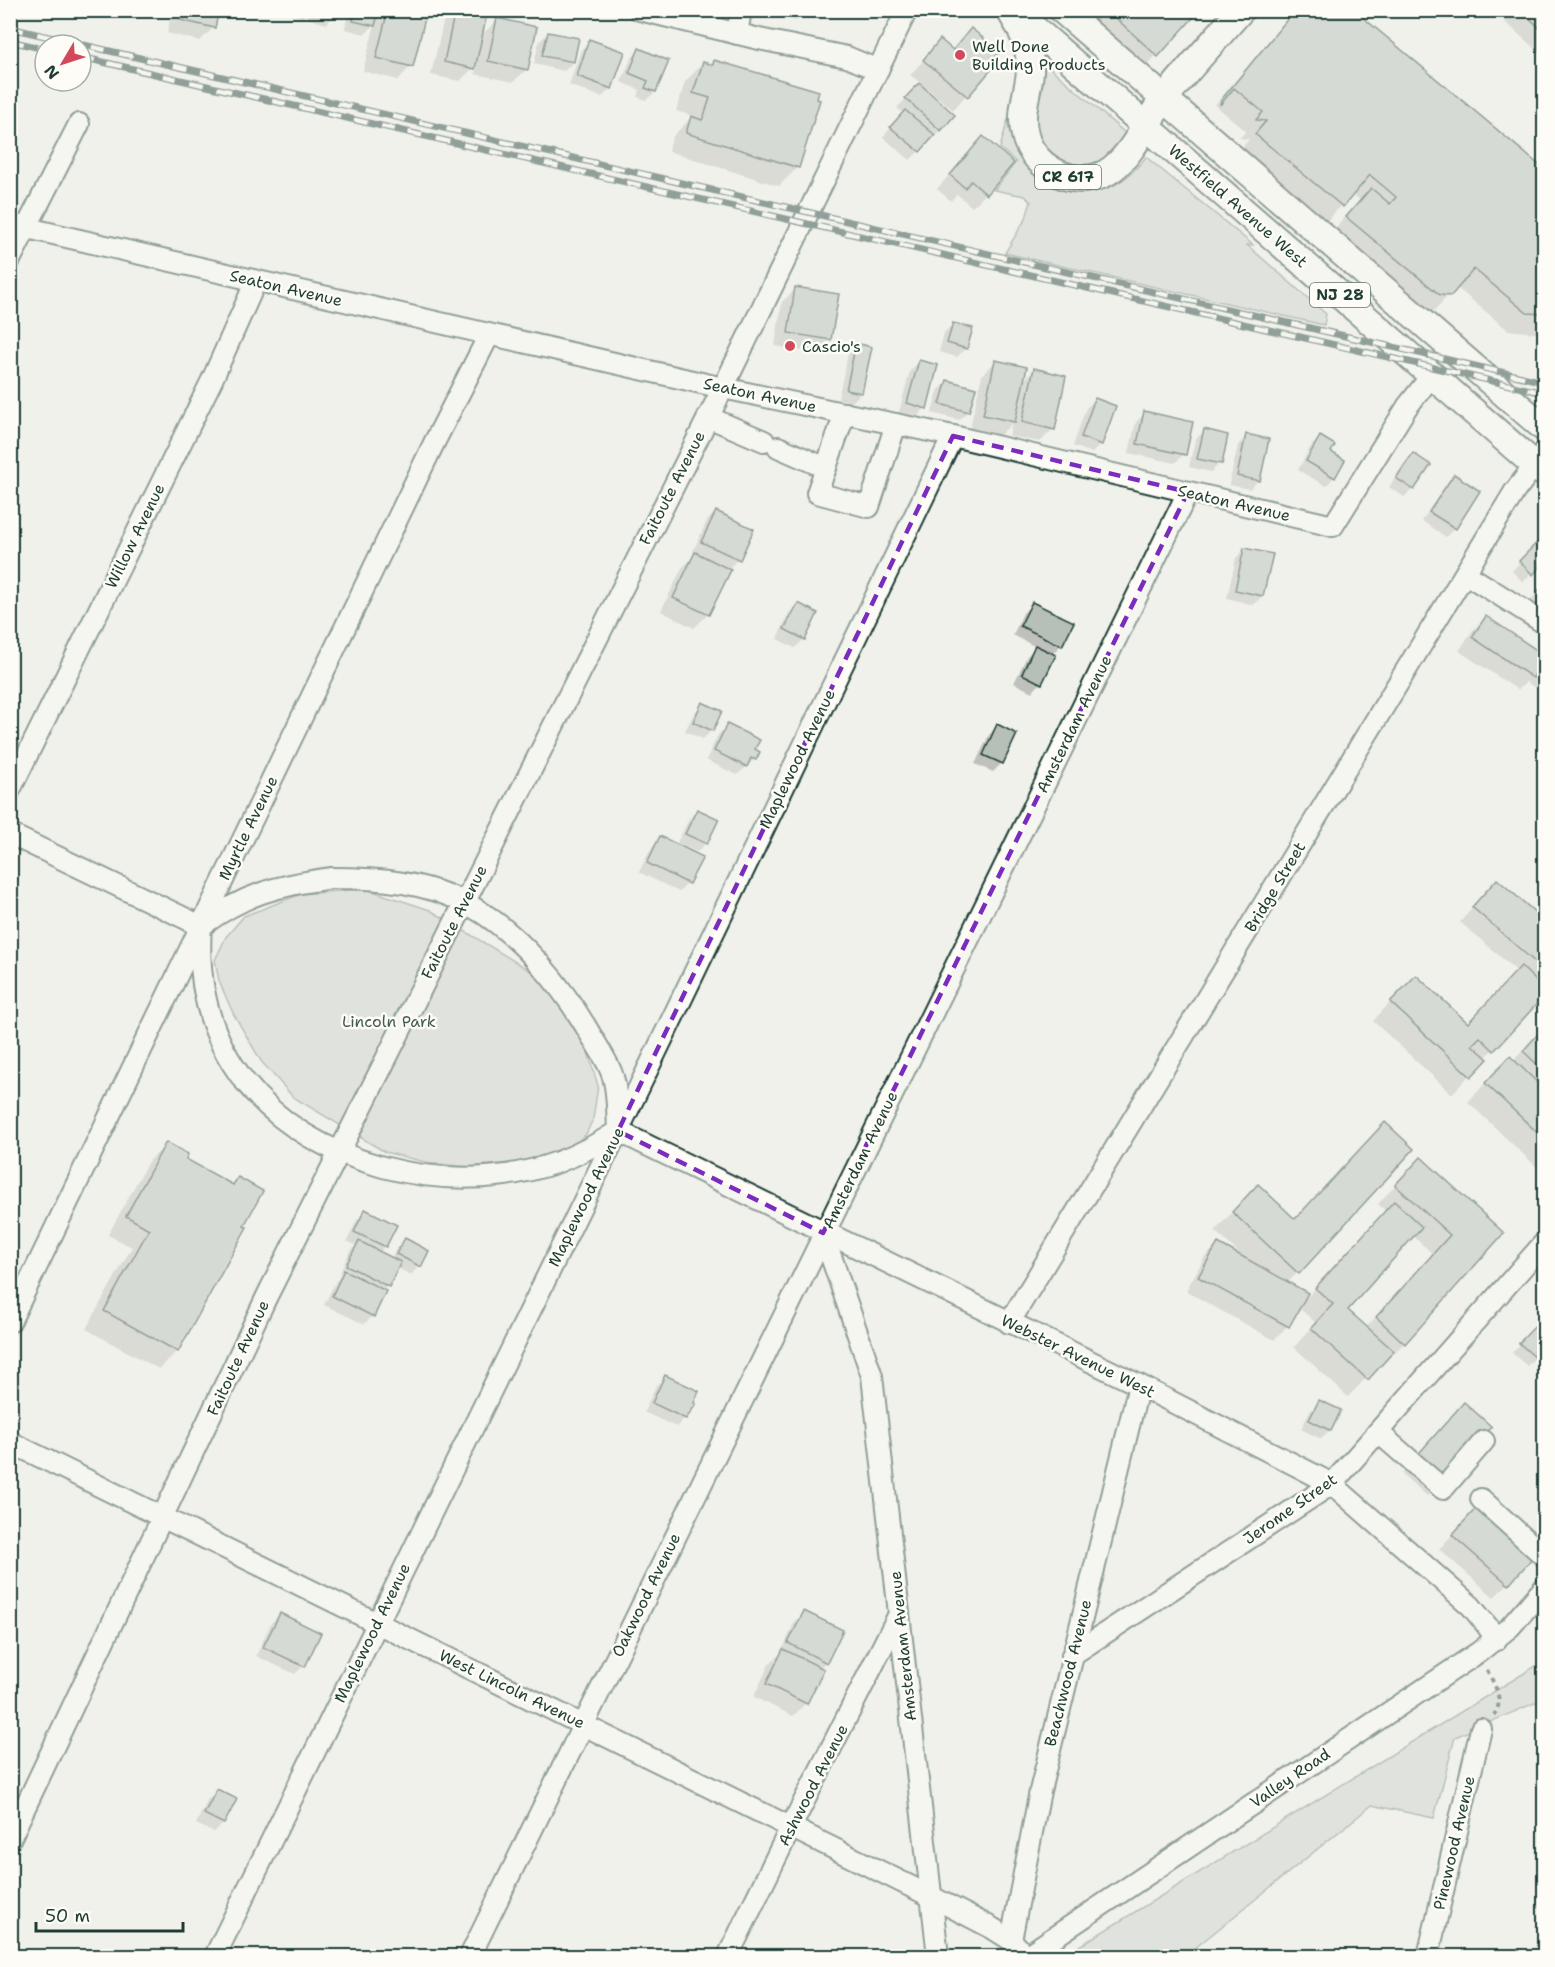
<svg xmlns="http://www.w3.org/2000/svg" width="1555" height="1967" font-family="'Shantell Sans',sans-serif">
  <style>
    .green { fill: #cdd3cd; stroke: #768880; stroke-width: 1.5 }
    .shadow { fill: #0003; fill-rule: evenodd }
    .building { fill: #b6bfb8; stroke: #1f3d34; stroke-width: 1.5 }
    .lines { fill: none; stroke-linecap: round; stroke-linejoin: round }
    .minor-casing { stroke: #1f3d34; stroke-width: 24 }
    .major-casing { stroke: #1f3d34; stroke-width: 30 }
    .path { stroke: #1f3d34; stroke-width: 4; stroke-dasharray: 4.5 4.5; stroke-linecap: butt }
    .minor { stroke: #fdfcf7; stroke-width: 20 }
    .major { stroke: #fdfcf7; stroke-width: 26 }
    .rail-casing { stroke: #1f3d34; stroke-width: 7 }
    .rail { stroke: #fdfcf7; stroke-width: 4.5; stroke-dasharray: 14; stroke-linecap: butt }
    .marked { fill: none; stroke: #7b2cbf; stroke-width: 4.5; stroke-dasharray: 12 8; stroke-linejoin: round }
    .poi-dot { fill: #d1495b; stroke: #fdfcf7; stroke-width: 2 }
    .labels { text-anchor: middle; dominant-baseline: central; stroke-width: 5; stroke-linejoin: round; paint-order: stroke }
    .shield { fill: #fdfcf7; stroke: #62766e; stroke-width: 1.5 }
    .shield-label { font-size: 15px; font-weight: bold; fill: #1f3d34 }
    .poi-label { font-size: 16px; fill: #1f3d34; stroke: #fdfcf7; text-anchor: start }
    .street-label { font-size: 16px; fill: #1f3d34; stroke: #fdfcf7 }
    .park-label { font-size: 16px; fill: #425b53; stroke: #fdfcf7 }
  </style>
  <rect width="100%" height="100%" fill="#f0f1eb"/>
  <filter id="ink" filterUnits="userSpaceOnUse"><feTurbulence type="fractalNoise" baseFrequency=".0167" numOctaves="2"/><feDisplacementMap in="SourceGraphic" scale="12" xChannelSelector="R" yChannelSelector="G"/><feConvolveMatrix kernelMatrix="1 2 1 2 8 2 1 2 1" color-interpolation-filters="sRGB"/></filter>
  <g filter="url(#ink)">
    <g class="green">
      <path d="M1045,67h4l76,66 1,5c-7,8 -15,18 -24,22 -25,12 -57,0 -64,-28 -5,-20 4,-46 7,-65z"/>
      <path d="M1008,119c4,54 50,87 102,68 15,-6 26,-18 36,-30l107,88h-6l79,69 -2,11 -319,-72 21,-35 5,-16 -6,-6 -31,-6 22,-28 -16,-14z"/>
      <path d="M366,889l64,21 107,65 27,33 22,37 12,41 -5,33 -7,15 -19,17 -31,13 -56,4 -51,-5 -44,-11 -92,-55 -32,-36 -28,-48 -14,-32 -4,-21 11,-23 18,-21 57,-22z"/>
      <path d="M1544,1661v38l-89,38 -21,81 -62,-13 -187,151h-122z"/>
    </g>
    <g class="shadow">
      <path d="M165,10h52l-3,17 -14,14 -33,-8 4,-18 -7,-2z"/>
      <path d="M241,10h22l-6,6z"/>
      <path d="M285,10h51l-1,5 -9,9 -19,-6 1,-7 -6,6z"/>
      <path d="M348,10h77l-14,56 -13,14 -35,-9 12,-47 -10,10 -20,-5z"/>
      <path d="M455,10l25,27 17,-17 30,49 -14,13 -38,-8 2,-10 -17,17 -29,-6 12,-52z"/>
      <path d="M779,10h27l-10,11 -18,-5z"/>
      <path d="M813,10h26l-6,6z"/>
      <path d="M1069,10h129l-59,64z"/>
      <path d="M1296,10h55l193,161 -1,163 -35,-4 -52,-43 -25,27 -102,-78 31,-36 -8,-6 -28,30 -86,-71 11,-14 -9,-1 6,-7 -31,-26z"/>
      <path d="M1509,10h35v47l-42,-38z"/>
      <path d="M971,30l21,35 -39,45 -26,-22 -2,2 15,40 -30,30 -27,-23 20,-24 -6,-5 24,-25 -11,-8 31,-34 11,9z"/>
      <path d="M548,33l25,29 -9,9 -30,-7 5,-22z"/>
      <path d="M590,41l21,47 -9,9 -33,-12 12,-35z"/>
      <path d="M639,50l16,42 -9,8 -9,-3 3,-7 -19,-8 10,-23z"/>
      <path d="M715,61l103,40 -21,67 -18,18 -111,-35 5,-15 20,-20 -17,-5 9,-29 18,-19 7,3z"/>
      <path d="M970,152l16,42 -14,13 -15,-13 -6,7 -14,-12z"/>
      <path d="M796,289l34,50 -14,14 -41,-7 7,-44z"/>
      <path d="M953,324l13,24 -9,9 -18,-5 5,-19z"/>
      <path d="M857,345l4,48 -9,9 -14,-3 10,-45z"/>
      <path d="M919,362l6,46 -8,9 -18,-5 11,-41z"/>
      <path d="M995,362l27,20 12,-12 19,59 -13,13 -31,-6 3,-13 -12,12 -30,-7 12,-53z"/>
      <path d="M947,382l21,29 -9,9 -27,-7 6,-22z"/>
      <path d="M1095,400l6,44 -9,9 -19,-7 13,-38z"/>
      <path d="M1145,413l39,41 -9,9 -46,-10 7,-31z"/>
      <path d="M1204,431l16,32 -9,9 -22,-5 6,-27z"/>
      <path d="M1247,436l11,44 -8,9 -21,-4 9,-40z"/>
      <path d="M1320,438l9,14 5,25 -8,9 -28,-16 13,-24z"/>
      <path d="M1413,455v34l-9,8 -15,-10 15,-23z"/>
      <path d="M1454,476v52l-8,9 -24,-16 24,-37z"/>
      <path d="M716,512l36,18 -14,29 -11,11 2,1 -21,43 -14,14 -33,-17 21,-43 15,-15 -4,-2 14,-30z"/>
      <path d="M1544,537v23l-21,22 -11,-11z"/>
      <path d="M1245,549l17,47 -9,9 -26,-7 9,-40z"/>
      <path d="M1544,584v40l-19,-17z"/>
      <path d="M798,604l6,35 -9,9 -18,-9 12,-26z"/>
      <path d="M1032,604l29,41 -9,9 -11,29 -9,9 -18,-9 13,-27 9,-9 -23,-12 10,-22z"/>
      <path d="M1486,618l58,39v28l-5,5 -13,-8 -8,8 -59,-39 13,-20z"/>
      <path d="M703,704l9,26 -9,9 -18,-8 9,-18z"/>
      <path d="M727,726l26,24 2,9 -18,16 -31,-15 12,-25z"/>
      <path d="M997,726l18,9 -13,28 -9,9 -18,-8 14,-29z"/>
      <path d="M697,810l9,33 -9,9 -20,-9 12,-24z"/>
      <path d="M660,838l28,45 -9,9 -40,-20 13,-25z"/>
      <path d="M1497,881l47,41v72l-92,100 -79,-73 24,-26 70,30 51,-53 -58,-50z"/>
      <path d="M1544,1027v53l-5,5 5,6v83l-76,-72 24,-26 21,-15z"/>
      <path d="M167,1144l17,15 47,27 7,-7 -61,172 -18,18 -73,-40 46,-82 -24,-12 40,-73z"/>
      <path d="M1403,1177l99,56 -98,110 -18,18 -2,-2 -36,38 -54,-50 22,-24 -18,-16 -11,19 -13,14 -88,-49 18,-33 14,-14 26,14 -29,-27 24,-26 59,67 -11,11 14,21 85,-93 -8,-7zM1413,1236l20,18 -67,74 -20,-18z"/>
      <path d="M366,1211l29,15 -11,21 -5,5 12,7 5,-10 9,-9 14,26 -8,9 -14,-7 -10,18 -5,5 -9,25 -9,8 -40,-19 12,-24 5,-5 -2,-1 11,-24 6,-5 -9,-5 10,-21z"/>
      <path d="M1539,1324l5,5v19l-17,18 -15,-13z"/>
      <path d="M665,1377l20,41 -9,9 -32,-15 12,-26z"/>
      <path d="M1319,1402l11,28 -9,9 -20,-10 9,-18z"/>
      <path d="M1451,1418l-10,65 -14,13 -25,-22z"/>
      <path d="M1477,1509l31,75 -14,13 -55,-48z"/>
      <path d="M804,1613l22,49 -7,6 -13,35 -13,13 -39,-19 15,-33 12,-11 14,-32z"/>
      <path d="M280,1615l23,51 -8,8 -39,-18 15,-33z"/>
      <path d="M217,1791l18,8 -12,25 -9,8 -18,-8 12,-25z"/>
    </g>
    <g class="building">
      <path d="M182,10h37l-4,18 -35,-8z"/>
      <path d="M318,10h20l-2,6z"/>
      <path d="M355,10h24l-4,16 -22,-5z"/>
      <path d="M388,10h39l-14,57 -37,-9z"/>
      <path d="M455,10h14l18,4 -12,55 -31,-7z"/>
      <path d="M1107,10h93l-42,47z"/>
      <path d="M1295,10h59l190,159v145l-17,-1 -53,-44 -23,27 -11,-1 -94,-78 25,-29 19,16 6,-7 -26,-22 -27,32 -88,-73 11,-13 -10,-1 7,-8 -29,-24 -14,17 1,-5z"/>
      <path d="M1521,10h23v22z"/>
      <path d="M497,18l40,9 -9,43 -40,-9z"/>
      <path d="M971,28l29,24 -9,10 4,3 -27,32 -45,-37 17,-21 13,11z"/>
      <path d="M548,32l31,6 -5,24 -32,-6z"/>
      <path d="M589,39l36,13 -13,37 -35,-13z"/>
      <path d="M639,48l30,13 -13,31 -11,-4 3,-7 -19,-8z"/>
      <path d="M714,60l105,31 -2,8 3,1 -21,68 -113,-35 5,-17 11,4 2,-4 6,-18 -17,-5 10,-31 10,3z"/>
      <path d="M919,83l36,32 -14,16 -36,-33z"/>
      <path d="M905,110l30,25 -15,17 -30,-25z"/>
      <path d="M983,136l31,27 -27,32 -16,-14 -6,7 -15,-13z"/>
      <path d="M795,287l44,7 -8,46 -43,-7z"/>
      <path d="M953,323l20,5 -6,21 -20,-6z"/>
      <path d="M856,343l16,4 -10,46 -16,-3z"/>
      <path d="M919,360l19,5 -11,44 -20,-6z"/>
      <path d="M995,360l32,7 -12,55 -32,-7z"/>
      <path d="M1034,368l32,8 -11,54 -33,-8z"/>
      <path d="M947,380l29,8 -7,24 -29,-8z"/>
      <path d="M1095,398l21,8 -14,39 -21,-8z"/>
      <path d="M1144,411l49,11 -7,33 -49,-11z"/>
      <path d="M1204,429l24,6 -6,29 -25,-5z"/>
      <path d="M1246,434l23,5 -9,42 -23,-5z"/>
      <path d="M1320,436l15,9 -4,7 14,8 -10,18 -29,-17z"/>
      <path d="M1413,453l18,12 -17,25 -18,-12z"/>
      <path d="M1454,474l26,17 -24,38 -27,-17z"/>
      <path d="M716,511l38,18 -14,31 -39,-18z"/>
      <path d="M1544,535v27l-11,13 -14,-14z"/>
      <path d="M1244,548l29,6 -10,42 -28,-6z"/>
      <path d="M695,552l36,18 -22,45 -36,-17z"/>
      <path d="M1544,584v15l-7,-7z"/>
      <path d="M1032,602l42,20 -12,24 -42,-20z"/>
      <path d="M798,603l20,10 -13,27 -21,-11z"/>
      <path d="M1486,616l58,39v16l-5,-3 -6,10 -61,-41z"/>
      <path d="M1035,645l21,10 -14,29 -20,-10z"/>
      <path d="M702,702l20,9 -9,20 -20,-9z"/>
      <path d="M727,724l33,16 -5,9 5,3 -4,8 -5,-2 -4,9 -33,-16z"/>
      <path d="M997,724l20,10 -14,30 -20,-9z"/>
      <path d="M697,809l22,10 -12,25 -22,-10z"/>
      <path d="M660,836l43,21 -14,27 -42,-21z"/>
      <path d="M1497,879l47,41v50l-72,-63z"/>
      <path d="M1521,966l23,23v7l-50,55 -14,-14 -8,8 16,14 -17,18 -81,-75 26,-27 52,48z"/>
      <path d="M1544,1027v44l-21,-20z"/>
      <path d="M1510,1056l34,33v50l-59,-56z"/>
      <path d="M1385,1122l29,27 -115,125 -67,-62 26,-28 37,35z"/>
      <path d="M166,1142l22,12 -2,5 47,26 5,-8 25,14 -19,35 3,1 -69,125 -74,-41 45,-82 -23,-13z"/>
      <path d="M1421,1157l83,76 -99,111 -29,-27 74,-82 -55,-50z"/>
      <path d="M1394,1201l28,26 -74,83 46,41 -26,29 -57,-52 22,-24 -18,-16z"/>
      <path d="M365,1209l32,16 -11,22 -32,-15z"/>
      <path d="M405,1238l24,13 -8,16 -25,-13z"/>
      <path d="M359,1241l42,21 -12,25 -43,-22z"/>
      <path d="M1218,1243l90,50 -19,34 -91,-50z"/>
      <path d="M344,1270l42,21 -12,26 -42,-21z"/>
      <path d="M1539,1322l5,5v23l-7,9 -18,-16z"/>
      <path d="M665,1375l34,16 -5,12 2,1 -10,15 -34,-16z"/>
      <path d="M1319,1400l22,10 -10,21 -22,-11z"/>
      <path d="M1464,1402l28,25 -50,57 -28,-25z"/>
      <path d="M1477,1507l57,49 -25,29 -57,-50z"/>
      <path d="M804,1611l39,19 -16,33 -39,-20z"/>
      <path d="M280,1613l41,20 -16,34 -42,-20z"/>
      <path d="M783,1649l41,20 -17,35 -41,-20z"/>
      <path d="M217,1789l20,10 -13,25 -20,-10z"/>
    </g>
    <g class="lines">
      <defs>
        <g id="minor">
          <path d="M640,10l119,29 88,18 31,13"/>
          <path d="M737,34l4,-24"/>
          <path d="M10,224l713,164 230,48 380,90 74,-119 25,-32"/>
          <path d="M10,260l69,-136"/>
          <path d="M845,413l-28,80 52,14 27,-83"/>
          <path d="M708,417l56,24"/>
          <path d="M778,447l48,21"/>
          <path d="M1466,574l78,49"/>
          <path d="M10,790l202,-410 44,-99"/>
          <path d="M10,834l191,92"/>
          <path d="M332,878c46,0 96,4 137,27 50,27 95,83 123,132 7,12 17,26 21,40 5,17 4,37 5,54 -20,13 -38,23 -60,31 -55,20 -119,20 -175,5 -117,-32 -191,-116 -182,-241 43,-32 78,-41 131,-48z"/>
          <path d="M618,1131l521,254 193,99 139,122 17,21 8,13"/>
          <path d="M823,1233l49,143 66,580"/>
          <path d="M10,1322l424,-879 55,-108"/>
          <path d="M1009,1323l506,-832 29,-38"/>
          <path d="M1139,1385l-99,406 -29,149 15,16 453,-304 31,-25 34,-39"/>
          <path d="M1378,1432l65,57 41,-48"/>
          <path d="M10,1442l920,454 62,32 19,12"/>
          <path d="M1481,1499l63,57"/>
          <path d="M1072,1655l260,-171 212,-241"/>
          <path d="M10,1839l257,-543 456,-908 184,-378"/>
          <path d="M215,1956l403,-825 335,-695"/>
          <path d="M470,1956l718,-1464"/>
          <path d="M728,1956l63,-129 108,-213"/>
          <path d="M1428,1956l53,-227"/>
        </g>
        <g id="major">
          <path d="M1013,10l531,463"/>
          <path d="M1062,10l482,418"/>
          <path d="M1013,16c11,16 18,36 17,56 -2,21 -11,41 -5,63 8,35 56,58 87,34 22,-17 34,-47 51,-69 25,-31 52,-60 78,-90"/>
        </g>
      </defs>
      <use href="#minor" class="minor-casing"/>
      <use href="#major" class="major-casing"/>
      <path class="path" d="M1487,1670c7,14 18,30 7,45"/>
      <use href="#minor" class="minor"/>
      <use href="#major" class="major"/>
      <defs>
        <g id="rail">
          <path d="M10,28l1534,354"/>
          <path d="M10,41l35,8"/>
          <path d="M81,57l1463,336"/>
        </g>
      </defs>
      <use href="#rail" class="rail-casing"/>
      <use href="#rail" class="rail"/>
    </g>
  </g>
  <path d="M0 0H1555V1967H0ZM953,436l235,56 -365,741 -205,-102z" fill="#f0f1eb" fill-opacity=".55" fill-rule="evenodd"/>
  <path class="marked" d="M953,436l235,56 -365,741 -205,-102z"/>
  <g class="poi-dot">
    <circle cx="960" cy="55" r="6"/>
    <circle cx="790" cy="346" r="6"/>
  </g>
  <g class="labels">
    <g class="shield">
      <rect x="1035" y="165" width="66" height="24" rx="4.5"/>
      <rect x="1310" y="283" width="60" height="24" rx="4.5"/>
    </g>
    <g class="shield-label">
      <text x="1068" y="177">CR 617</text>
      <text x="1340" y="295">NJ 28</text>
    </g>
    <g class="poi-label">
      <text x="972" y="46">Well Done<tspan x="972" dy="18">Building Products</tspan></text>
      <text x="802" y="346">Cascio's</text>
    </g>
    <g class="street-label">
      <text transform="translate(1238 206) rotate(41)">Westfield Avenue West</text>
      <text transform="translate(286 288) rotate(13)">Seaton Avenue</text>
      <text transform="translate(760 395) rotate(12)">Seaton Avenue</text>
      <text transform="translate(672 488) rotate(-63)">Faitoute Avenue</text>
      <text transform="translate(1234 503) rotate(13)">Seaton Avenue</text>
      <text transform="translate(135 536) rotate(-64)">Willow Avenue</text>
      <text transform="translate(1074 724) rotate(-64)">Amsterdam Avenue</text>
      <text transform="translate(797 759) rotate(-64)">Maplewood Avenue</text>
      <text transform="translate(248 828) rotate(-64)">Myrtle Avenue</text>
      <text transform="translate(1275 887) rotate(-59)">Bridge Street</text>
      <text transform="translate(454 922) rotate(-63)">Faitoute Avenue</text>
      <text transform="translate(860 1160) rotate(-64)">Amsterdam Avenue</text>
      <text transform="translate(586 1197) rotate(-64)">Maplewood Avenue</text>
      <text transform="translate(1078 1356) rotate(26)">Webster Avenue West</text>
      <text transform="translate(238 1358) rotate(-65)">Faitoute Avenue</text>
      <text transform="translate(1290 1509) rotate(-35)">Jerome Street</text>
      <text transform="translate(646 1595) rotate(-64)">Oakwood Avenue</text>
      <text transform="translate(372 1633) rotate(-64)">Maplewood Avenue</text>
      <text transform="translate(903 1646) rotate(-96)">Amsterdam Avenue</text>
      <text transform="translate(1068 1673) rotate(-76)">Beachwood Avenue</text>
      <text transform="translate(512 1689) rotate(26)">West Lincoln Avenue</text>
      <text transform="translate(1290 1778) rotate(-34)">Valley Road</text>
      <text transform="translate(813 1785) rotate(-63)">Ashwood Avenue</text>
      <text transform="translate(1454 1843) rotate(-77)">Pinewood Avenue</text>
    </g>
    <g class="park-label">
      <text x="389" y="1021">Lincoln Park</text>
    </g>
  </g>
  <rect width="1555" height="1967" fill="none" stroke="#fdfcf7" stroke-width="36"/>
  <rect x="18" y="18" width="1519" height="1931" fill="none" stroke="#1f3d34" stroke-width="2" filter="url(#ink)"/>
  <g transform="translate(63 63) rotate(231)"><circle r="28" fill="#fdfcf7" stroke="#a4b0a9" stroke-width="1.5"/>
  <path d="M0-4.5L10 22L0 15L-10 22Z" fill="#d1495b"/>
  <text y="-9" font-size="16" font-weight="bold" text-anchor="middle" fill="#1f3d34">N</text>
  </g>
  <path d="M36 1922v9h147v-9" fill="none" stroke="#1f3d34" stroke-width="3"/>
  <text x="45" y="1922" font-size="18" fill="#1f3d34" stroke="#fdfcf7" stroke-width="4.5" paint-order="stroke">50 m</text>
</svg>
